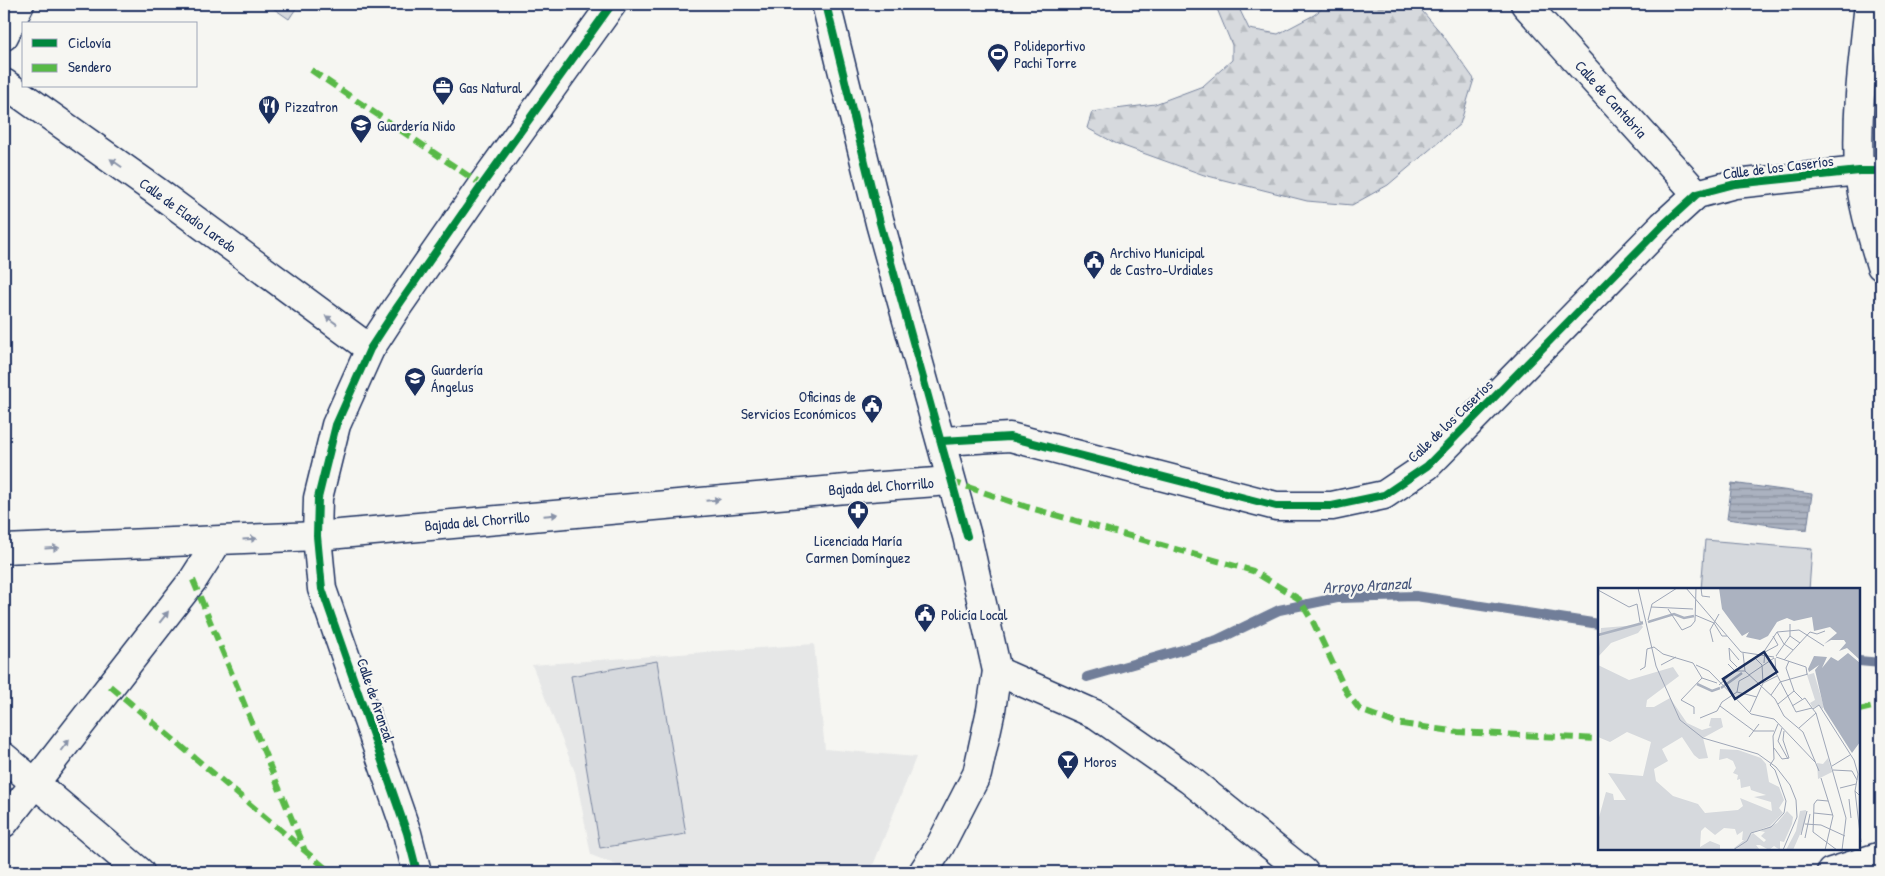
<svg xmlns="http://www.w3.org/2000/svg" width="1885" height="876" font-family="'Patrick Hand',sans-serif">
	<defs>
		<pattern id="forest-firs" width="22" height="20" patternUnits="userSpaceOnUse" patternTransform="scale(1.25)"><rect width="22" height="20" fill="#d6d9dd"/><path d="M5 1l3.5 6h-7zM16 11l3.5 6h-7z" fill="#b7bbc0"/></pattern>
		<pattern id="park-crowns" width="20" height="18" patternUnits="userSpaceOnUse" patternTransform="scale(1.25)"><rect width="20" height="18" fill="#d6d9dd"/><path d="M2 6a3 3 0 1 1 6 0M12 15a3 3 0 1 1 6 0" fill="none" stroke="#b7bbc0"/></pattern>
		<pattern id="water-rules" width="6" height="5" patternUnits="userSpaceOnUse" patternTransform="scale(1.25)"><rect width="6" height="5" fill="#abb2c0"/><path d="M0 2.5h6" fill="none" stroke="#8a919f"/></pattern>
	</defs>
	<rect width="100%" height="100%" fill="#f6f6f2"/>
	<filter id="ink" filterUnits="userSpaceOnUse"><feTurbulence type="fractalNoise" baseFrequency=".02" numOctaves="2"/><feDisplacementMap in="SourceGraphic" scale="10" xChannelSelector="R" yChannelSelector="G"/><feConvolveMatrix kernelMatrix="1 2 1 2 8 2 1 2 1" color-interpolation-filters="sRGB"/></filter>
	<g filter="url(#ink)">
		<path fill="#e6e7e7" d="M814 644 825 749 916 757 874 863 867 872H634L591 855 575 772 532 665Z"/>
		<path fill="url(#forest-firs)" stroke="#78849e" d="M1215 4H1237L1249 29 1278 34 1314 15 1328 4H1416L1442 34 1474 79 1460 124 1388 185 1352 205 1307 201 1204 175 1115 143 1087 128 1092 112 1155 104 1203 86 1232 60V45Z"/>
		<path fill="url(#park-crowns)" stroke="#78849e" d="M267 4H299L289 19Z"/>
		<g fill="#d6d9dd" stroke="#78849e">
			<path d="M1705 540 1812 549 1809 590H1701Z"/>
			<path d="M657 661 686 834 600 848 571 676Z"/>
		</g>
		<path fill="url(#water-rules)" stroke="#717e99" d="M1732 483 1812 494 1807 530 1727 519Z"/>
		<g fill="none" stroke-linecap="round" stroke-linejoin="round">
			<g stroke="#717e99" stroke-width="10">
				<path d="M1859 661 1881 663"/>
				<path d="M1087 677 1217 640 1279 610 1337 598 1416 596 1599 624"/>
			</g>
			<g stroke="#1b2f5e" stroke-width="31">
				<g id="street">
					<path d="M826 4 880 223 933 414 967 536 997 671 991 710 977 774 940 846 923 872"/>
					<path d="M1525 4 1697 194"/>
					<path d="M1869 4C1863 59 1856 113 1859 169 1861 200 1872 236 1881 266"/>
					<path d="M4 83 156 191 370 349"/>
					<path d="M942 441 1010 437 1276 506H1332L1384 495 1427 466 1663 225 1697 194 1735 184 1859 171H1881"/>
					<path d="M4 549 317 536 869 487 950 481"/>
					<path d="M997 671 1097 715 1190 780 1304 872"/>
					<path d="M4 823 193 580 218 541"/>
					<path d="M417 872 407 833 322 589 317 536 318 498 336 425 370 349 398 306 482 185 612 4"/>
					<path d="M1831 872 1881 856"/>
				</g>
			</g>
			<g stroke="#1b2f5e" stroke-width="31">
				<g id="highway">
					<path d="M4 36 20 4"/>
					<path d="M4 757 140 872"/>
				</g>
			</g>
			<use href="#street" stroke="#f6f6f2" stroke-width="28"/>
			<use href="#highway" stroke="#f6f6f2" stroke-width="28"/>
			<g stroke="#58b947" stroke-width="6" stroke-dasharray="12 6" stroke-linecap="butt">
				<path d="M311 70 482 185"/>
				<path d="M950 481 1027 507 1253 571 1299 599 1313 622 1347 693 1360 710 1395 723 1458 732 1599 739"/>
				<path d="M193 580 305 851"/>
				<path d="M110 686 330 872"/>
				<path d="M1859 710 1881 705"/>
			</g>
			<g stroke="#f6f6f2" stroke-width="11">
				<g id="cycleway">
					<path d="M826 4 880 223 933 414 967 536"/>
					<path d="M942 441 1010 437 1276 506H1332L1384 495 1427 466 1663 225 1697 194 1735 184 1859 171H1881"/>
					<path d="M417 872 407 833 322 589 317 536 318 498 336 425 370 349 398 306 482 185 612 4"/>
				</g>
			</g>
			<use href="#cycleway" stroke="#00873e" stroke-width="8"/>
		</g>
		<defs><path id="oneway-solid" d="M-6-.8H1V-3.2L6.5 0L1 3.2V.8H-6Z" transform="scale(1.25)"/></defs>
		<g fill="#8892a8">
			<use href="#oneway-solid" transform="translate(116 163) rotate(-145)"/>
			<use href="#oneway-solid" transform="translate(331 320) rotate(-144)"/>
			<use href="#oneway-solid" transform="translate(713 500) rotate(-5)"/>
			<use href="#oneway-solid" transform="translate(551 515) rotate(-5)"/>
			<use href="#oneway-solid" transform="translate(250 539) rotate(-3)"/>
			<use href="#oneway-solid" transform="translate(52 548) rotate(-3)"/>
			<use href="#oneway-solid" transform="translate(164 617) rotate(-52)"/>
			<use href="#oneway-solid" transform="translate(65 745) rotate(-53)"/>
		</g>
	</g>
	<defs>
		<g id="stadium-pin" transform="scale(1.125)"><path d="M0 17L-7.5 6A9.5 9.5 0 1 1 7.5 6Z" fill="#1b2f5e" stroke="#f6f6f2"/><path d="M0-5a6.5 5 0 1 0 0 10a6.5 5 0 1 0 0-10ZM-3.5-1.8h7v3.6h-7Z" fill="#fff"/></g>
		<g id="office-pin" transform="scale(1.125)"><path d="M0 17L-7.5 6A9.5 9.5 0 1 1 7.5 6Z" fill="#1b2f5e" stroke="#f6f6f2"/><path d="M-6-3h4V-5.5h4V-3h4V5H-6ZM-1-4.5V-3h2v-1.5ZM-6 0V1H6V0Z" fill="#fff"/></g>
		<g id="restaurant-pin" transform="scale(1.125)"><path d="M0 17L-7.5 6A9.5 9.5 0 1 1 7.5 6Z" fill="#1b2f5e" stroke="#f6f6f2"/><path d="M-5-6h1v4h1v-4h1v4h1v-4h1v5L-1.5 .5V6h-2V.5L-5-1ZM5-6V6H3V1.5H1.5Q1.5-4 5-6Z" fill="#fff"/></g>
		<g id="school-pin" transform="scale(1.125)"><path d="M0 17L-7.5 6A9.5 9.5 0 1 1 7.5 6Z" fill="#1b2f5e" stroke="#f6f6f2"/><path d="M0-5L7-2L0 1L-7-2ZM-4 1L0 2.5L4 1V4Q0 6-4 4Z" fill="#fff"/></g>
		<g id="civic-pin" transform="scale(1.125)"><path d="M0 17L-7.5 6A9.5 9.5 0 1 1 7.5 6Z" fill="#1b2f5e" stroke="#f6f6f2"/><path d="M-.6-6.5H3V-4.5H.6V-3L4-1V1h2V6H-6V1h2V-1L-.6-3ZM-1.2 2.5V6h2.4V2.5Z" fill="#fff"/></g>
		<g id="pharmacy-pin" transform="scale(1.125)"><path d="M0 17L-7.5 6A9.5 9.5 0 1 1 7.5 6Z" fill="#1b2f5e" stroke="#f6f6f2"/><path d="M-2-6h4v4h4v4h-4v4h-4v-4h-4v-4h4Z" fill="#fff"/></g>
		<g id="bar-pin" transform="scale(1.125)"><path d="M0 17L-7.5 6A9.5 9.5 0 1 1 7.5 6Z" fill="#1b2f5e" stroke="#f6f6f2"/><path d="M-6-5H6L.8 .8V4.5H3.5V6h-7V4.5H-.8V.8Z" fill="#fff"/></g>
	</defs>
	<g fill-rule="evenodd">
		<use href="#stadium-pin" x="998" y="54"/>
		<use href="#office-pin" x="443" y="87"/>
		<use href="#restaurant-pin" x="269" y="106"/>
		<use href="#school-pin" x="361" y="125"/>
		<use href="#civic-pin" x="1094" y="261"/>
		<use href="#school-pin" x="415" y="378"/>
		<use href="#civic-pin" x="872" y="405"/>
		<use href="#pharmacy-pin" x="858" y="511"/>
		<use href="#civic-pin" x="925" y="614"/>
		<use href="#bar-pin" x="1068" y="761"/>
	</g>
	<g text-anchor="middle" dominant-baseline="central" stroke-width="4.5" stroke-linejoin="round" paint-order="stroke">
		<g font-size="15" fill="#1b2f5e" stroke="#f6f6f2" text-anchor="start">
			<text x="1014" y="45">Polideportivo<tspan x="1014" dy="17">Pachi Torre</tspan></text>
			<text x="459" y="87">Gas Natural</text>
			<text x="285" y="106">Pizzatron</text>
			<text x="377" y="125">Guardería Nido</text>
			<text x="1110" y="252">Archivo Municipal<tspan x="1110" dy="17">de Castro-Urdiales</tspan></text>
			<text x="431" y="369">Guardería<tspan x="431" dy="17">Ángelus</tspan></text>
			<text x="856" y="396" text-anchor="end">Oficinas de<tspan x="856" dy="17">Servicios Económicos</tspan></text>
			<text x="858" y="540" text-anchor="middle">Licenciada María<tspan x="858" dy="17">Carmen Domínguez</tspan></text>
			<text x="941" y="614">Policía Local</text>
			<text x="1084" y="761">Moros</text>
		</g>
		<g font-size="15" fill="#1b2f5e" stroke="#f6f6f2">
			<text transform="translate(1611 99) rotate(48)">Calle de Cantabria</text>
			<text transform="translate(1778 167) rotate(-7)">Calle de los Caseríos</text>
			<text transform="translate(188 215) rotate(36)">Calle de Eladio Laredo</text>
			<text transform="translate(1450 421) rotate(-44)">Calle de los Caseríos</text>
			<text transform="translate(881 486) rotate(-4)">Bajada del Chorrillo</text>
			<text transform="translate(477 521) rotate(-5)">Bajada del Chorrillo</text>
			<text transform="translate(376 700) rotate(71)">Calle de Aranzal</text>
		</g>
		<g font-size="16" font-style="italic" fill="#46567b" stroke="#f6f6f2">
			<text transform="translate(1367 585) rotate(-3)">Arroyo Aranzal</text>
		</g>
	</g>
	<g transform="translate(1598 588)">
		<rect width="262" height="262" fill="#f6f6f2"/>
		<path d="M230 170 234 184 220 191 219 175 225 176Z" fill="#d6d9dd"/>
		<path d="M41 34 45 39 40 45 13 55 0 69 3 40 39 37ZM0 77 31 92 75 79 81 88 49 112 48 119H56L72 110 89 135 104 142 114 139 111 138 113 130H123L125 139 105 150 110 170 101 171 96 167 84 149 64 161 70 173 56 181 58 193 75 208 100 216 107 225 140 222 145 218 142 210 174 223 173 214 156 209 168 207 153 202 152 198 143 200 142 191 139 192 140 187 135 185 138 180 135 173 129 170 121 172 122 161 140 162 163 170 168 176 171 194 181 199 186 212 181 220 185 225 172 238 153 245 149 252H144L145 243 139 247 137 241 126 240 117 247 107 239 103 243 102 259 112 253 122 257V262H0V233L8 204 15 206 16 212H28L10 185 45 188 53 154 29 144 12 154 0 149ZM208 222 207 235 195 262H188L198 243 202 223ZM189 223 195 229 194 236 186 254 182 253V262L176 258 171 262 162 257H158L162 262 136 260 155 245 166 254 168 252 163 248 167 244 162 243 179 235Z" fill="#d6d9dd"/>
		<path d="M216 85 226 119 224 121 221 117 215 120 212 115 217 112 209 87Z" fill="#d6d9dd"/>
		<path d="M121 0H262V72L249 60 241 63 248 55 246 52H233L226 56 239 45 232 39 216 43 214 29 196 33 189 30 179 34 170 48 162 52 148 49 151 44 144 48 124 21ZM250 65 262 75V154L254 165 226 121 217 82 221 77 211 84 210 81 216 68 229 69 224 80 233 69 240 73Z" fill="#abb2c0"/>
		<path fill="none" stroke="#abb2c0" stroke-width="2.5" d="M50 34 76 26 86 30 96 28M0 47 45 35M99 96 114 103 122 100M123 100 144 85"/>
		<path fill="none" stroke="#9ea6b7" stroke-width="1" d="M40 0 58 78 82 132 105 150 160 166 178 179 192 197 198 212 199 229 185 262M88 0 143 64 176 69M103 0 104 8 112 9M0 2 31 19 39 16 42 34H45M53 19 95 21M70 21 84 42 93 38 97 33 98 0M97 27 116 35 124 48H129M50 32 54 16 79 0M192 36V48L202 55M179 44 186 56 195 62M115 54 112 42 121 26M167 64 180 57 175 48M145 65 147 83M178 68 192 48M178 69 208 79 209 86M177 70 178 85 198 124 214 120 218 125 248 230 244 262M186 72 212 44 219 46 227 43M191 73 188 80 196 103M166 75 167 62 179 44 201 42 226 58M130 76 137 83H147M63 77 78 69M98 77 111 83 153 126 176 131 217 174M139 79 132 72 131 60 141 72M42 82 47 79 49 61 56 59 65 66 95 75 104 90M147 83 177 111 186 128 205 144 221 183M151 87 176 70M104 90 119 95M165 95 179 88M121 97 137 83M139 104 159 109M173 107 182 94 210 86M180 116 196 103 204 111M122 118 156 143H176M194 118 207 110 214 120M215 121 221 117 256 172 260 186 257 203 263 209M152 124 165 95 164 77 156 69M96 126V119L83 112 104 90M102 130 119 123 124 114 139 104 141 93 152 87M184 140 180 153 190 171M201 140 218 125M151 149 161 136M176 160 184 171 191 170 185 152 186 143M234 178 252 167M235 182 254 183 259 192M223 190 235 228 227 262M242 200 258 196M257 203 263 254M251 211 253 230M230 213 219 212 216 216 215 244 239 262M216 225 235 227M207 236 223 237 247 248M203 247 209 223M207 250 212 226M135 262 149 253 153 245 173 239 186 225 188 213 177 182 172 177 176 171 175 148 180 136"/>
		<path fill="#1b2f5e" fill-opacity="0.15" stroke="#1b2f5e" stroke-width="2.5" d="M166 64 179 84 137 111 125 91Z"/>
		<rect width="262" height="262" fill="none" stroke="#1b2f5e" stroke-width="2.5"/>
	</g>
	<rect width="1885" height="876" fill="none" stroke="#f6f6f2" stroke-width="20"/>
	<rect x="10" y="10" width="1865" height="856" fill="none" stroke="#1b2f5e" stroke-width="2" filter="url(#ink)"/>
	<rect x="22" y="22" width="175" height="65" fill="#f6f6f2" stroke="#9ea6b7"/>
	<rect x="32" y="39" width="25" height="8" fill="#00873e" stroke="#9ea6b7"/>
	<text x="68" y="48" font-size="15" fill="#1b2f5e">Ciclovía</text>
	<rect x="32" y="64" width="25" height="8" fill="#58b947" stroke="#9ea6b7"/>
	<text x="68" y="72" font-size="15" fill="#1b2f5e">Sendero</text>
</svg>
